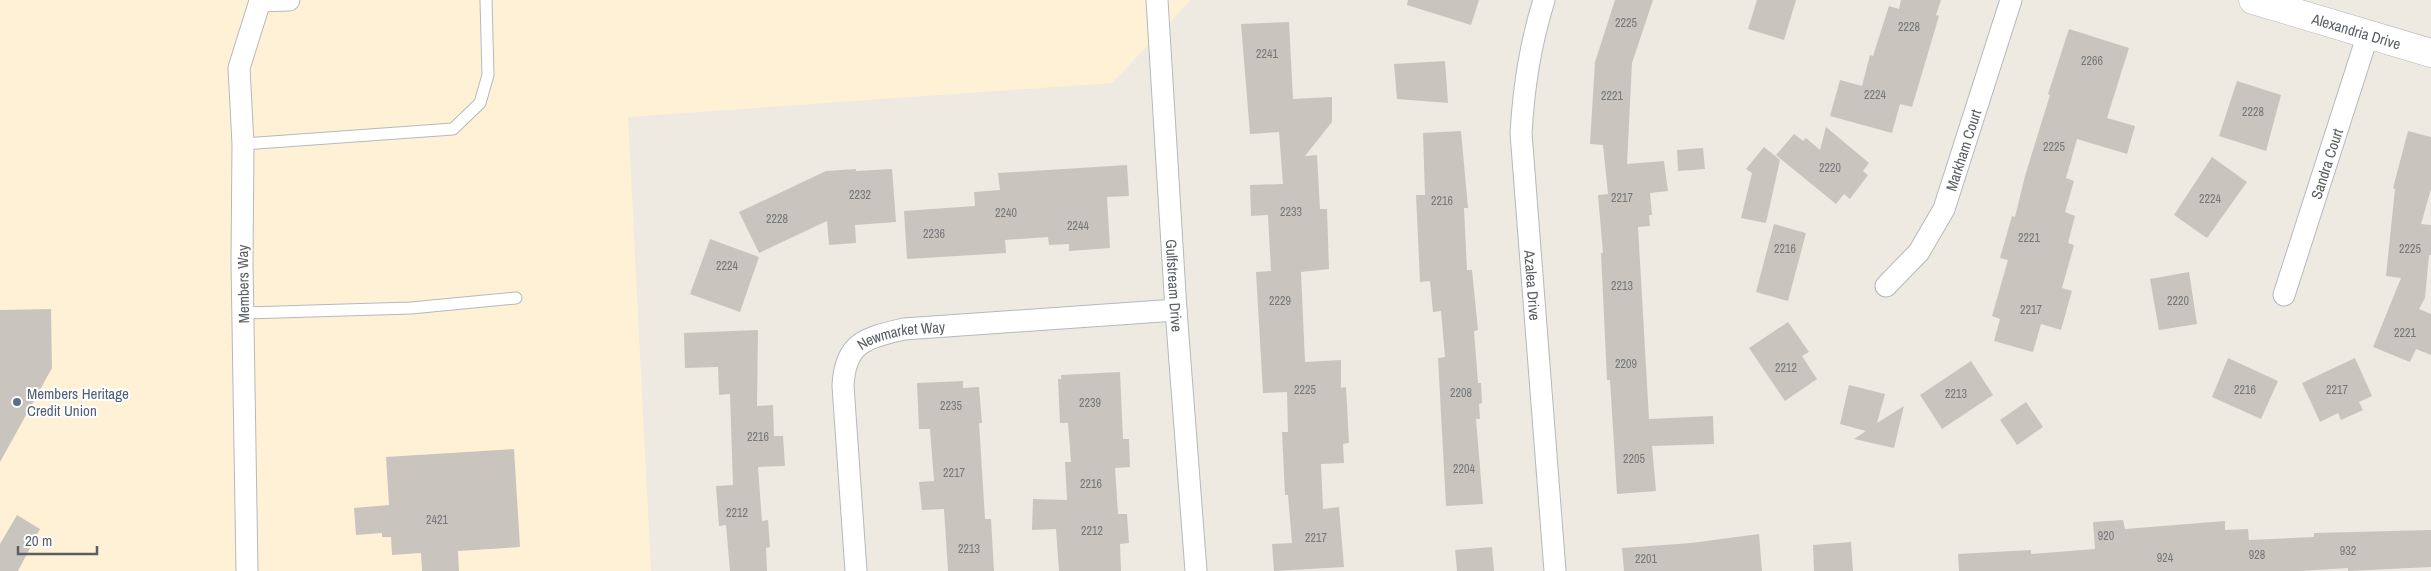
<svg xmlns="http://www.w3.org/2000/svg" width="2431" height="571" font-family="'Archivo Narrow',sans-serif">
	<rect width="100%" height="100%" fill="#eeeae1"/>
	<path fill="#fff1d5" d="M0 0H1191L1112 83 628 117 651 571H0Z"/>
	<g fill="#c9c5be">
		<path d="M1408 0H1479L1471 25 1407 5Z"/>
		<path d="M1615 0H1653L1632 63 1627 164 1664 161 1668 191 1650 193 1652 215H1649L1650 226 1638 227 1649 419 1713 416 1714 444 1652 446 1656 491 1617 494 1610 380H1607L1601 253H1603L1598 195 1608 194 1603 145 1590 144 1595 62Z"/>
		<path d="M1757 0H1796L1784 40 1748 29Z"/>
		<path d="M1901 0H1941L1936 15 1939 16 1912 107 1900 104 1892 133 1830 116 1840 80 1862 86 1870 55 1873 56 1889 6 1899 9Z"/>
		<path d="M1289 22 1293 99 1332 97V122L1305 156 1317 155 1320 209H1327L1329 269 1301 272 1305 362 1341 360V388L1346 387 1349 443 1343 444 1344 463 1321 464 1323 509 1339 507 1344 567 1274 571 1272 544 1292 543 1288 495H1285L1282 432H1288L1287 392 1263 393 1256 272 1271 271 1268 215 1251 216 1250 185 1283 184 1279 132 1250 134 1241 24Z"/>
		<path d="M2069 29 2129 48 2107 118 2135 126 2127 154 2077 139 2066 178 2074 181 2065 212 2075 216 2068 243 2074 245 2062 288 2072 291 2071 294 2061 330 2041 324 2033 352 1994 341 2000 319 1992 316 2008 260 2000 258 2012 216 2015 217 2025 176 2050 95 2048 94Z"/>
		<path d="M1445 61 1448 103 1397 99 1394 64Z"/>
		<path d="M2237 81 2281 95 2266 151 2219 136Z"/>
		<path d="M1826 127 1869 163 1863 171 1868 175 1850 199 1844 194 1836 204 1776 155 1794 134 1803 141 1806 138 1820 150Z"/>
		<path d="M1461 131 1468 208H1464L1467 270H1472L1478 330 1474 331 1478 383H1481L1482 403 1479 404 1480 419H1476L1483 504 1446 506 1438 358 1445 357 1441 311 1433 312 1430 281 1420 282 1416 195H1425L1423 133Z"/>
		<path d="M2408 131 2431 137V189L2421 224 2431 225V255H2429L2425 298 2419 309 2431 314V355L2416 349 2410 362 2373 347 2401 278 2386 276 2395 189 2393 188Z"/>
		<path d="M1764 147 1780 160 1766 223 1741 218 1752 173 1746 169Z"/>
		<path d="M1703 148 1705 169 1678 171 1677 150Z"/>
		<path d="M2212 157 2247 182 2207 238 2174 215Z"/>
		<path d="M1127 165 1129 196 1107 197 1110 248 1069 251V244L1049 245 1048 237 1005 240 1006 253 907 259 904 211 975 206 974 192 1000 190 998 173Z"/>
		<path d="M856 169V171L892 169 896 222 855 225 856 243 829 245 827 221 759 253 739 212 826 171Z"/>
		<path d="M1774 224 1806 233 1788 301 1756 292Z"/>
		<path d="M710 239 759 257 740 312 690 294Z"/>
		<path d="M2189 272 2197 324 2159 330 2150 279Z"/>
		<path d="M51 309 52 368 0 462V310Z"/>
		<path d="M1788 322 1809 352 1802 356 1817 379 1785 401 1749 348Z"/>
		<path d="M758 330 757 406 773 405 774 436H783L785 466 758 467 762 521 768 520 770 547 766 548 767 571H730L726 525 719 526 716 486 733 485 730 394 719 395 718 367 685 368 684 333Z"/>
		<path d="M2228 358 2278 381 2261 419 2212 397Z"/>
		<path d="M2355 358 2372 396 2359 402 2363 410 2341 420 2338 413 2320 422 2302 383Z"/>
		<path d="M1971 361 1993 395 1942 429 1920 395Z"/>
		<path d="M1120 372 1123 439H1129L1130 467 1115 468 1118 514H1127L1129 543 1120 544 1121 571H1059L1056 529 1032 530 1033 499 1067 500 1065 462H1071L1068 423H1060L1058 379H1061V375Z"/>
		<path d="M963 381V388L979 387 982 423H979L985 519H991L994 571H948L944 509 922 510 919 482 934 481 930 429H919L917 383Z"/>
		<path d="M1849 385 1885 394 1877 423 1904 406 1894 448 1854 439 1866 431 1840 424Z"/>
		<path d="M2026 402 2043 427 2017 445 2000 420Z"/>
		<path d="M514 449 520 547 458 551 459 571H422L421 553 392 555 391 537H382V533L356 535 354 508 389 505 386 457Z"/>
		<path d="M17 515 40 529 18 571H0V544Z"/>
		<path d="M2123 520 2125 529 2225 521V530L2248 529 2249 540 2314 537V533L2431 530V567L2348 571V568L2300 571H1959L1958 554 2031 550V554L2095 549 2093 522Z"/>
		<path d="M1759 534 1762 571H1624L1622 548 1691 543Z"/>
		<path d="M1851 542 1853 571H1814L1813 545Z"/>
		<path d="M1492 547 1494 571H1457L1455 550Z"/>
	</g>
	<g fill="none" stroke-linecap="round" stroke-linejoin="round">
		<g stroke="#b4b9bd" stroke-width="13">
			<g id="service">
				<path d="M243 144 453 129 480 103 488 75 486 0"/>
				<path d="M243 313 411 308 516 298"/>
			</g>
		</g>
		<g stroke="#b4b9bd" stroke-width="23">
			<g id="minor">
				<path id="s1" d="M1157 0 1176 310 1196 571"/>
				<path id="s2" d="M1544 0C1530 46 1524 85 1521 133L1555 571"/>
				<path id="s3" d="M1886 286 1919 252 1944 209 2011 0"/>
				<path id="s4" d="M2284 295 2368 34"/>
				<path d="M247 571 242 262 243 144 239 68 260 1 289 0"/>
				<path id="s5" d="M856 571 843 386C845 342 866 338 904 329L1176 310"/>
			</g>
		</g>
		<g stroke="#b4b9bd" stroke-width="29">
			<g id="tertiary">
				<path id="s6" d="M2253 0 2431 53"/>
			</g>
		</g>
		<use href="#service" stroke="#fff" stroke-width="11"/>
		<use href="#minor" stroke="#fff" stroke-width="21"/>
		<use href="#tertiary" stroke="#fff" stroke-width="28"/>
	</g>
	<circle fill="#5c6f8a" stroke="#fff" stroke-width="2" cx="17" cy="402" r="5"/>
	<g text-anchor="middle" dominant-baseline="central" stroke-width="4" stroke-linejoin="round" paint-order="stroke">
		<g font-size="12" fill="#76787a">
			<text x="1626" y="23">2225</text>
			<text x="1909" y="27">2228</text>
			<text x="1267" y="54">2241</text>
			<text x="2092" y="61">2266</text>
			<text x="1875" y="95">2224</text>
			<text x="1612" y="96">2221</text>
			<text x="2253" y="112">2228</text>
			<text x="2054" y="147">2225</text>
			<text x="1830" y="168">2220</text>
			<text x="860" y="195">2232</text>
			<text x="1622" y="198">2217</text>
			<text x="2210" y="199">2224</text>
			<text x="1442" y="201">2216</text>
			<text x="1291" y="212">2233</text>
			<text x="1006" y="213">2240</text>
			<text x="777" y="219">2228</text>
			<text x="1078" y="226">2244</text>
			<text x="934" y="234">2236</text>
			<text x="2029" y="238">2221</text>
			<text x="1785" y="249">2216</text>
			<text x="2410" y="249">2225</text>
			<text x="727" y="266">2224</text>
			<text x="1622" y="286">2213</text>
			<text x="1280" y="301">2229</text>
			<text x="2178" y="301">2220</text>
			<text x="2031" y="310">2217</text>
			<text x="2405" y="333">2221</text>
			<text x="1626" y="364">2209</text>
			<text x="1786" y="368">2212</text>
			<text x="1305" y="390">2225</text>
			<text x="2245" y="390">2216</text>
			<text x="2337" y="390">2217</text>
			<text x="1461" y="393">2208</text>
			<text x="1956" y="394">2213</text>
			<text x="1090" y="403">2239</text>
			<text x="951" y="406">2235</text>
			<text x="758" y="437">2216</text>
			<text x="1634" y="459">2205</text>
			<text x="1464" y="469">2204</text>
			<text x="954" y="473">2217</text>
			<text x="1091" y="484">2216</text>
			<text x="737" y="513">2212</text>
			<text x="437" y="520">2421</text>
			<text x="1092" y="531">2212</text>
			<text x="2106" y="536">920</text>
			<text x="1316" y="538">2217</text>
			<text x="969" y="549">2213</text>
			<text x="2348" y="551">932</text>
			<text x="2257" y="555">928</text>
			<text x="2165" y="558">924</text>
			<text x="1646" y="559">2201</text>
		</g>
		<g font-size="15" fill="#5a5f64" stroke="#fff">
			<text stroke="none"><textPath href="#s6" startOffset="108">Alexandria Drive</textPath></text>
			<text stroke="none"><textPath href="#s3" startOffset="159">Markham Court</textPath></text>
			<text stroke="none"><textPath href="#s4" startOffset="138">Sandra Court</textPath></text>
			<text transform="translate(243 284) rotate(-91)">Members Way</text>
			<text stroke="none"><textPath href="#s2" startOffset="288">Azalea Drive</textPath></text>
			<text stroke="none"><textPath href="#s1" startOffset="286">Gulfstream Drive</textPath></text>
			<text stroke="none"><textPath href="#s5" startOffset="275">Newmarket Way</textPath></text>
		</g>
		<g font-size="15" fill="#4e5e75" stroke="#fff" text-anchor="start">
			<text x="27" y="393">Members Heritage<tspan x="27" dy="17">Credit Union</tspan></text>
		</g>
	</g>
	<path d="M18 546v8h79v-8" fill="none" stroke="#5a5f64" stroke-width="2.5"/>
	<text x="25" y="546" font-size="15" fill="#5a5f64" stroke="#ffffff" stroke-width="4" paint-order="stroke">20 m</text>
</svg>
